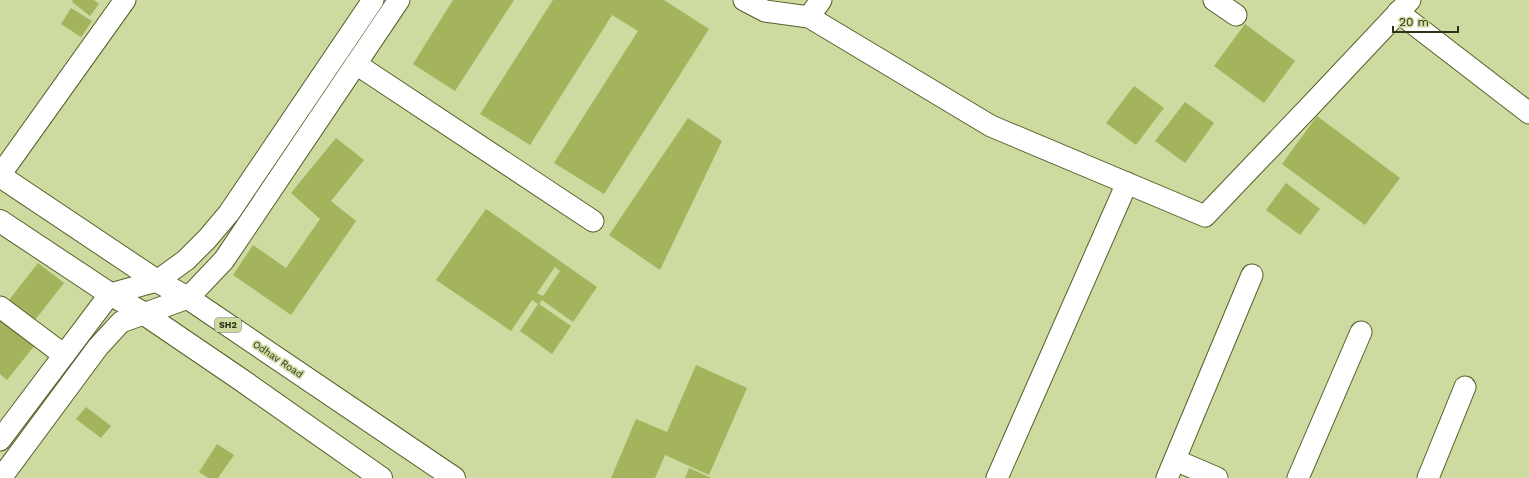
<svg xmlns="http://www.w3.org/2000/svg" width="1529" height="478" font-family="'Work Sans',sans-serif">
	<rect width="100%" height="100%" fill="#cddaa0"/>
	<g fill="#a3b45c" fill-rule="evenodd">
		<path d="M73 0H94L99 4 90 16 72 2Z"/>
		<path d="M453 0H514L455 91 413 64Z"/>
		<path d="M553 0H664L709 29 604 194 554 163 638 31 612 15 530 145 480 114Z"/>
		<path d="M71 8 92 21 81 37 61 24Z"/>
		<path d="M1245 24 1295 61 1264 103 1214 66Z"/>
		<path d="M1134 86 1164 108 1136 145 1106 123Z"/>
		<path d="M1185 102 1214 123 1185 163 1155 141Z"/>
		<path d="M1317 116 1400 178 1365 225 1282 164Z"/>
		<path d="M688 118 722 141 660 270 609 235Z"/>
		<path d="M336 138 364 160 331 201 356 221 291 315 233 275 253 245 286 268 320 219 291 193Z"/>
		<path d="M1286 183 1320 209 1300 235 1266 210Z"/>
		<path d="M486 209 597 287 573 322 542 300 539 304 571 326 552 354 520 331 538 304 532 300 511 331 436 280ZM555 267 560 271 543 296 537 293Z"/>
		<path d="M38 263 64 283 35 320 9 300Z"/>
		<path d="M0 317 35 345 7 380 0 374Z"/>
		<path d="M696 365 747 388 709 475 665 455 655 478H611L636 419 667 432Z"/>
		<path d="M86 407 111 426 101 438 76 419Z"/>
		<path d="M217 444 234 455 218 478H208L199 472Z"/>
		<path d="M689 468 711 478H685Z"/>
	</g>
	<g fill="none" stroke-linecap="round" stroke-linejoin="round">
		<g stroke="#56602a" stroke-width="23">
			<g id="minor">
				<path d="M744 0 765 11 809 17 991 126 1205 216 1314 102 1410 0"/>
				<path d="M1214 0 1236 15"/>
				<path d="M1398 12 1529 113"/>
				<path d="M809 17 821 0"/>
				<path d="M356 64 593 221"/>
				<path d="M0 175 125 0"/>
				<path d="M0 307 64 355"/>
				<path d="M0 440 110 294 157 281 186 260 207 239 229 213 373 0"/>
				<path d="M1175 460 1217 478"/>
				<path d="M1 478 98 347 121 322 188 298 224 260 399 0"/>
				<path d="M997 478 1127 183"/>
				<path d="M1167 478 1252 275"/>
				<path d="M1298 478 1361 332"/>
				<path d="M1428 478 1465 387"/>
			</g>
		</g>
		<g stroke="#56602a" stroke-width="24">
			<g id="major">
				<path d="M0 176 157 281 188 298 454 478"/>
				<path d="M0 221 110 294 143 313 240 379 381 478"/>
			</g>
		</g>
		<use href="#minor" stroke="#fff" stroke-width="21"/>
		<use href="#major" stroke="#fff" stroke-width="22"/>
	</g>
	<g text-anchor="middle" dominant-baseline="central" stroke-width="3.5" stroke-linejoin="round" paint-order="stroke">
		<rect fill="#cddaa0" stroke="#5d6443" stroke-width="1" x="215" y="318" width="26" height="14" rx="3"/>
		<g font-size="9" font-weight="bold" fill="#2d321b">
			<text x="228" y="325">SH2</text>
		</g>
		<g font-size="10" fill="#2d321b" stroke="#cddaa0">
			<text transform="translate(278 359) rotate(34)">Odhav Road</text>
		</g>
	</g>
	<path d="M1393 26v6h65v-6" fill="none" stroke="#2d321b" stroke-width="2"/>
	<text x="1399" y="26" font-size="12" fill="#2d321b" stroke="#cddaa0" stroke-width="3" paint-order="stroke">20 m</text>
</svg>
